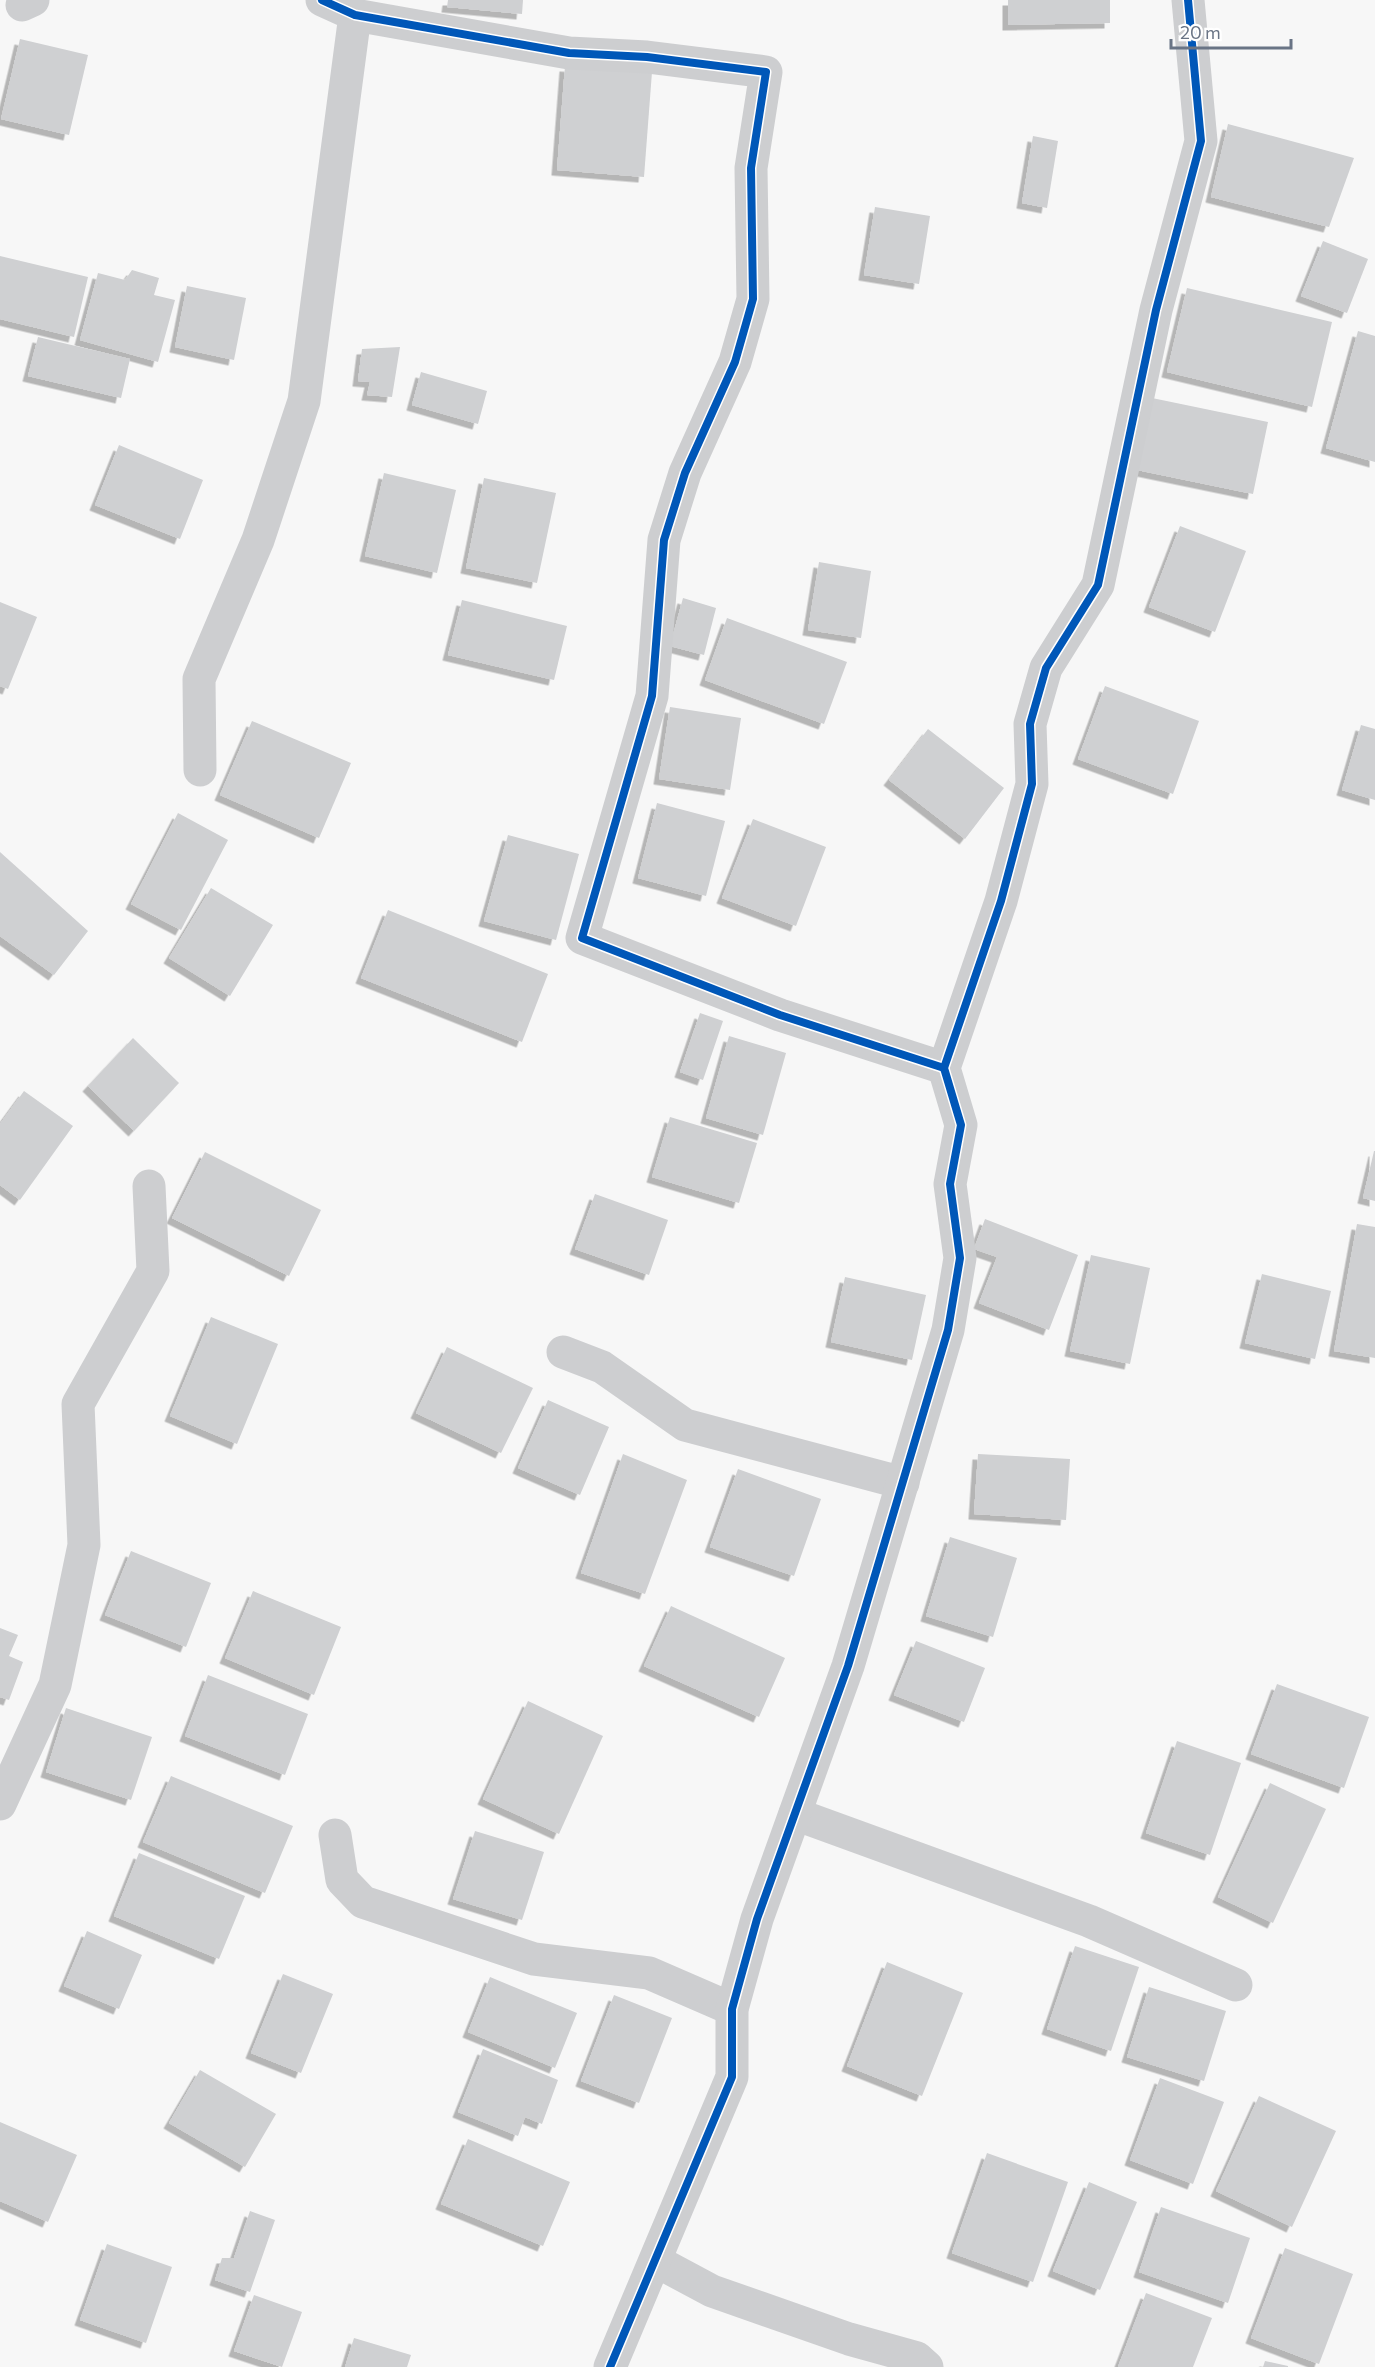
<svg xmlns="http://www.w3.org/2000/svg" width="1375" height="2367" font-family="Commissioner,sans-serif">
	<defs>
		<filter id="shadow"><feDropShadow dx="-5.5" dy="5.5" stdDeviation="0" flood-color="#0004"/></filter>
	</defs>
	<rect width="100%" height="100%" fill="#f7f7f7"/>
	<g fill="#cfd0d2" filter="url(#shadow)">
		<path d="M448 0H523L522 14 447 7Z"/>
		<path d="M1008 0H1110V23L1008 25Z"/>
		<path d="M20 39 88 55 69 135 1 119Z"/>
		<path d="M565 66 652 72 644 177 557 170Z"/>
		<path d="M1228 124 1354 158 1329 227 1211 197Z"/>
		<path d="M1033 136 1058 141 1047 208 1022 203Z"/>
		<path d="M875 207 930 216 919 284 864 275Z"/>
		<path d="M1323 241 1368 259 1347 313 1301 296Z"/>
		<path d="M0 256 88 277 74 337 0 319Z"/>
		<path d="M132 270 159 278 154 295 175 300 158 362 80 340 98 273 125 280Z"/>
		<path d="M187 286 246 298 234 360 175 347Z"/>
		<path d="M1187 288 1332 322 1312 407 1167 372Z"/>
		<path d="M1358 331 1375 336V462L1326 448Z"/>
		<path d="M38 337 130 359 121 398 28 376Z"/>
		<path d="M400 347 392 397 367 395 370 382 358 381 362 349Z"/>
		<path d="M421 372 487 391 478 424 412 405Z"/>
		<path d="M1152 398 1268 422 1253 494 1137 470Z"/>
		<path d="M119 445 203 480 180 539 95 505Z"/>
		<path d="M384 473 456 490 437 573 365 556Z"/>
		<path d="M484 478 556 493 537 583 466 568Z"/>
		<path d="M1180 526 1246 551 1215 632 1149 607Z"/>
		<path d="M819 562 871 571 861 638 808 630Z"/>
		<path d="M683 598 716 608 704 655 670 646Z"/>
		<path d="M462 600 567 626 554 680 448 655Z"/>
		<path d="M0 602 37 617 8 689 0 686Z"/>
		<path d="M727 618 847 662 824 724 705 680Z"/>
		<path d="M1105 686 1199 721 1173 794 1078 759Z"/>
		<path d="M670 707 741 718 730 790 659 779Z"/>
		<path d="M252 721 351 763 319 838 220 795Z"/>
		<path d="M1361 725 1375 729V800L1342 790Z"/>
		<path d="M928 729 1004 788 965 839 889 780Z"/>
		<path d="M657 803 725 821 706 896 638 878Z"/>
		<path d="M178 813 228 840 181 930 131 904Z"/>
		<path d="M753 819 826 847 796 926 722 898Z"/>
		<path d="M508 835 579 854 556 940 484 921Z"/>
		<path d="M0 852 88 931 54 975 0 936Z"/>
		<path d="M211 888 273 925 230 996 169 958Z"/>
		<path d="M388 910 548 974 522 1042 361 978Z"/>
		<path d="M700 1013 723 1021 703 1080 680 1072Z"/>
		<path d="M729 1036 786 1053 763 1135 706 1118Z"/>
		<path d="M133 1038 179 1083 134 1131 88 1086Z"/>
		<path d="M24 1091 73 1126 20 1200 0 1185V1124Z"/>
		<path d="M670 1117 757 1143 739 1203 652 1177Z"/>
		<path d="M1374 1151H1375V1201L1363 1198Z"/>
		<path d="M205 1152 321 1210 289 1276 172 1218Z"/>
		<path d="M595 1194 668 1220 649 1275 575 1249Z"/>
		<path d="M985 1219 1078 1255 1049 1330 979 1303 997 1257 974 1249Z"/>
		<path d="M1357 1224 1375 1227V1358L1334 1351Z"/>
		<path d="M1091 1255 1150 1268 1130 1364 1070 1351Z"/>
		<path d="M1262 1274 1331 1291 1315 1359 1245 1343Z"/>
		<path d="M845 1277 926 1295 912 1360 831 1342Z"/>
		<path d="M211 1317 278 1344 237 1444 170 1416Z"/>
		<path d="M447 1347 533 1388 501 1453 416 1413Z"/>
		<path d="M548 1400 609 1427 580 1495 518 1468Z"/>
		<path d="M623 1454 687 1480 645 1594 581 1573Z"/>
		<path d="M978 1454 1070 1459 1066 1520 974 1514Z"/>
		<path d="M738 1469 821 1499 794 1576 710 1547Z"/>
		<path d="M950 1537 1017 1558 993 1637 926 1616Z"/>
		<path d="M131 1551 211 1583 186 1647 105 1615Z"/>
		<path d="M253 1591 341 1627 314 1695 225 1658Z"/>
		<path d="M671 1606 785 1658 759 1717 644 1666Z"/>
		<path d="M0 1628 18 1635 9 1656 23 1662 9 1700 0 1697Z"/>
		<path d="M916 1641 985 1668 964 1722 894 1695Z"/>
		<path d="M208 1675 308 1714 285 1775 185 1736Z"/>
		<path d="M1277 1684 1369 1717 1344 1788 1251 1754Z"/>
		<path d="M528 1701 603 1736 559 1834 483 1799Z"/>
		<path d="M66 1708 152 1737 131 1800 46 1772Z"/>
		<path d="M1177 1741 1241 1763 1210 1855 1146 1833Z"/>
		<path d="M171 1776 293 1826 265 1893 143 1842Z"/>
		<path d="M1270 1783 1326 1809 1273 1923 1218 1897Z"/>
		<path d="M475 1831 544 1852 522 1920 453 1899Z"/>
		<path d="M139 1853 245 1896 219 1959 114 1916Z"/>
		<path d="M87 1931 142 1955 119 2009 64 1986Z"/>
		<path d="M1075 1946 1139 1967 1111 2051 1047 2029Z"/>
		<path d="M887 1962 963 1993 922 2096 847 2066Z"/>
		<path d="M283 1974 333 1994 301 2073 251 2053Z"/>
		<path d="M490 1977 577 2013 555 2068 468 2032Z"/>
		<path d="M1149 1987 1226 2011 1204 2081 1127 2057Z"/>
		<path d="M614 1995 672 2018 639 2103 581 2081Z"/>
		<path d="M483 2049 558 2080 542 2124 525 2117 518 2136 458 2112Z"/>
		<path d="M200 2070 276 2114 245 2167 169 2123Z"/>
		<path d="M1160 2078 1224 2102 1193 2184 1130 2160Z"/>
		<path d="M1259 2096 1336 2131 1292 2227 1216 2191Z"/>
		<path d="M0 2122 77 2155 48 2222 0 2201Z"/>
		<path d="M468 2139 570 2182 543 2246 441 2204Z"/>
		<path d="M987 2153 1068 2182 1033 2282 952 2253Z"/>
		<path d="M1089 2182 1137 2202 1100 2290 1053 2271Z"/>
		<path d="M1161 2207 1250 2238 1228 2303 1139 2272Z"/>
		<path d="M250 2211 275 2220 250 2292 215 2280 222 2258H234Z"/>
		<path d="M107 2244 172 2267 146 2343 80 2320Z"/>
		<path d="M1285 2248 1353 2274 1319 2364 1251 2338Z"/>
		<path d="M1146 2293 1212 2318 1193 2367H1118Z"/>
		<path d="M254 2295 302 2312 282 2367 234 2351Z"/>
		<path d="M354 2338 411 2355 407 2367H345Z"/>
		<path d="M1265 2361 1288 2366V2367H1263Z"/>
	</g>
	<g fill="none" stroke-linecap="round" stroke-linejoin="round">
		<g stroke="#cdced0" stroke-width="33">
			<path d="M322 0 355 15 569 53 647 57 766 72 751 168 753 299 735 362 685 473 664 540 652 696 582 938 780 1015 944 1068"/>
			<path d="M22 5 33 0"/>
			<path d="M200 770 199 679 258 540 304 401 355 15"/>
			<path d="M563 1352 602 1367 685 1425 903 1483"/>
			<path d="M0 1804 55 1685 84 1545 78 1404 153 1271 149 1186"/>
			<path d="M795 1814 1089 1921 1236 1985"/>
			<path d="M335 1835 342 1880 363 1902 534 1959 649 1973 732 2009"/>
			<path d="M656 2261 712 2291 849 2339 917 2358 927 2367"/>
			<path d="M610 2367 732 2077V2009L757 1919 848 1666 948 1330 960 1258 950 1184 961 1125 944 1068 1001 901 1032 784 1030 724 1046 668 1098 585 1156 310 1201 141 1188 0"/>
		</g>
		<g stroke="#fff" stroke-width="11">
			<g id="cycleway">
				<path d="M322 0 355 15 569 53 647 57 766 72 751 168 753 299 735 362 685 473 664 540 652 696 582 938 780 1015 944 1068"/>
				<path d="M610 2367 732 2077V2009L757 1919 848 1666 948 1330 960 1258 950 1184 961 1125 944 1068 1001 901 1032 784 1030 724 1046 668 1098 585 1156 310 1201 141 1188 0"/>
			</g>
		</g>
		<use href="#cycleway" stroke="#0057b8" stroke-width="8"/>
	</g>
	<path d="M1171 39v9h120v-9" fill="none" stroke="#697485" stroke-width="3"/>
	<text x="1180" y="39" font-size="18" fill="#697485" stroke="#ffffff" stroke-width="4.5" paint-order="stroke">20 m</text>
</svg>
